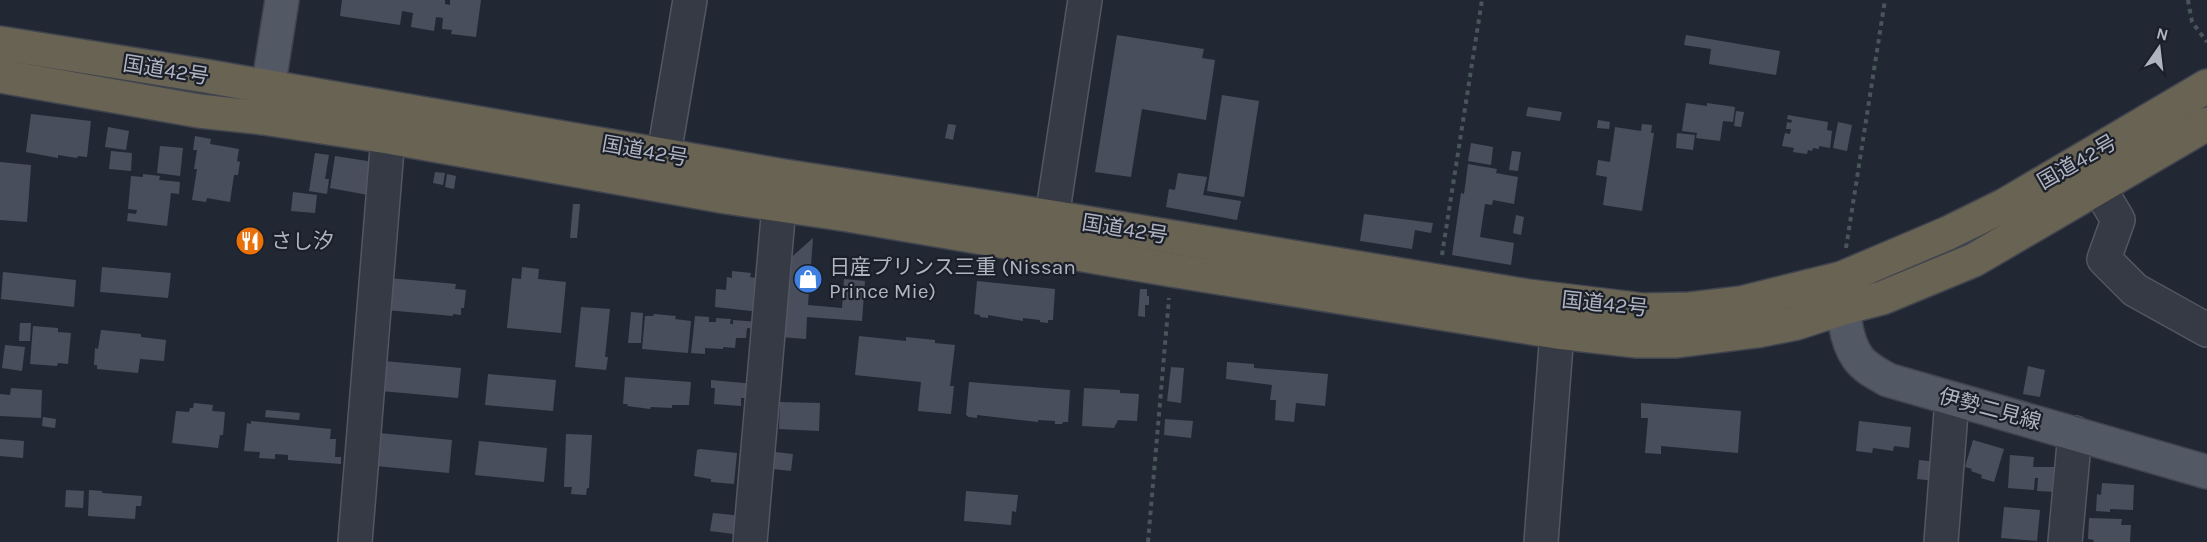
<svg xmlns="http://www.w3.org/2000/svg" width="2207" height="542" font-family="Karla,'Noto Sans JP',sans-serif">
	<rect width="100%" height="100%" fill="#222833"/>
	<g fill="#494e5d">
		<path d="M342 0H445V4L450 5V0H481L476 37 451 34 452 30 442 29 443 18 436 17 434 31 411 27 413 13 402 11 400 25 340 16Z"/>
		<path d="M1117 35 1204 49 1202 58 1215 60 1206 120 1142 109 1131 177 1095 172Z"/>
		<path d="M1686 35 1780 51 1776 75 1709 64 1711 49 1684 45Z"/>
		<path d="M1222 95 1259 101 1244 197 1207 191Z"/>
		<path d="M1686 103 1707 106V103L1735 107 1733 122 1723 121 1720 141 1696 138 1697 133 1682 131Z"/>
		<path d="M1528 107 1562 112 1560 121 1526 116Z"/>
		<path d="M1736 111 1744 112 1741 127 1734 126Z"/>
		<path d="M31 114 91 121 87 157 78 156 77 158 58 155V158L26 152Z"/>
		<path d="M1788 115 1828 122 1827 130 1832 131 1830 148 1819 146V149L1813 148 1812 151 1808 150 1807 154 1793 152 1794 148 1782 146 1785 133 1790 134 1791 129H1786L1787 122 1791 123 1792 120 1787 119Z"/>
		<path d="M1598 120 1610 122 1609 129 1597 128Z"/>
		<path d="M1838 122 1852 125 1847 151 1833 148Z"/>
		<path d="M948 124 956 125 953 140 945 138Z"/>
		<path d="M1642 124 1652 125 1651 133H1654L1642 211 1603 205 1607 177 1596 175 1598 160 1610 162 1615 127 1641 131Z"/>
		<path d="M108 127 129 131 126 150 105 147Z"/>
		<path d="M1677 133 1695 135 1693 150 1676 148Z"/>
		<path d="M195 136 211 139 210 144 239 149 237 161 240 162 238 175H234L230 202 207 198 206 202 192 200 197 169H194L197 150H193Z"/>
		<path d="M1471 143 1493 147 1491 165 1468 161Z"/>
		<path d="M160 146 183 148 180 176 157 173Z"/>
		<path d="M111 151 132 153 131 171 109 169Z"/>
		<path d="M1512 151 1521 152 1518 171 1509 170Z"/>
		<path d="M315 153 329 155 325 179H329L327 194 309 191Z"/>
		<path d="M335 156 374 162 368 195 330 188Z"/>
		<path d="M0 162 31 165 27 222 0 220Z"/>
		<path d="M1468 164 1497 169 1496 173 1518 177 1514 204 1493 200 1492 205 1485 204 1480 237 1514 243 1511 265 1452 255 1461 193 1464 194Z"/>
		<path d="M435 172 445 173 443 185 433 183Z"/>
		<path d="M1178 173 1207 177 1203 195 1241 201 1237 220 1166 207 1169 189 1175 190Z"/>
		<path d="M143 174 160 176 159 180 180 182 179 194 171 193 167 226 127 221 128 213 136 214 137 210 128 209 131 176 143 177Z"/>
		<path d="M447 174 456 176 454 189 445 187Z"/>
		<path d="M293 192 317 195 315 213 291 211Z"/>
		<path d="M573 204H580L577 238H570Z"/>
		<path d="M1364 214 1433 223 1431 233 1415 230 1412 249 1360 241Z"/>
		<path d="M1516 215 1524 217 1521 235 1513 233Z"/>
		<path d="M813 238 808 305 842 308 844 279 865 281 862 321 807 317 806 339 780 337 786 262Z"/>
		<path d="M102 267 171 273 168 298 100 292Z"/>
		<path d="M522 267 539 269 538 279 566 282 561 333 507 328 512 278 521 279Z"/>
		<path d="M757 270H764L760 312 715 307 716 289 726 290 727 277 732 278V271L751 273 750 277 756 278Z"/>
		<path d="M3 272 76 280 74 307 1 299Z"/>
		<path d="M389 278 456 284 455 289 466 290 464 308H461V315L453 314V316L386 310Z"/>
		<path d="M977 281 1055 289 1053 320H1048V323L1040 322V320L1023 318V321L988 315V318L980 317V315L974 314Z"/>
		<path d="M1140 289H1147V296H1149V305H1145V317L1138 316Z"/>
		<path d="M581 307 610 309 605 357H608L606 370 575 367Z"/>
		<path d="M631 312 643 313 641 343H628Z"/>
		<path d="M654 314 676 316 675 319 691 321 688 353 642 349 645 316H653Z"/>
		<path d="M695 316 709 317V322H716V318L731 319 730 324H733V320L759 322V329L747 328 746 338H736L735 348 723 347V349L705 348V354L691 353Z"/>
		<path d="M20 323H31L30 341H19Z"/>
		<path d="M33 326 58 328V332L71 333 68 364 58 363 57 366 30 364Z"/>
		<path d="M101 330 141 334V337L166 340 164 361 140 359 138 373 97 369V365H94L95 348 98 349Z"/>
		<path d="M859 336 906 341V337L935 340V343L955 345 950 386H954L951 414 918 411 921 382 855 375Z"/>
		<path d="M5 345 25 347 22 371 2 368Z"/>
		<path d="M384 361 461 368 458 398 381 391Z"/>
		<path d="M1227 362 1254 364V368L1328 374 1325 406 1296 403 1294 422 1275 420 1276 400H1270L1272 385 1226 379Z"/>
		<path d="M2028 366 2045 370 2040 397 2023 394Z"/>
		<path d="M1171 367 1184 368 1181 403 1167 401Z"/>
		<path d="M488 374 556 380 553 411 485 405Z"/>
		<path d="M625 377 691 382 689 405H672V408L651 407 650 409 627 406 628 404H623Z"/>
		<path d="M711 380 755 384 753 398H741V406L714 404 715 388H711Z"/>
		<path d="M969 382 1070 390 1068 422H1063L1062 424H1055V421L1038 420V422L977 415V418L969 417 966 415Z"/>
		<path d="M11 388 42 390 41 418 0 416V394L10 395Z"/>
		<path d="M1084 388 1120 390V393L1139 394 1137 421 1118 420 1114 428 1082 426Z"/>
		<path d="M780 402 820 403 819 431 779 429Z"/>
		<path d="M194 403 213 405 212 411 225 412 223 435H220L218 448 172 443 176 411 189 412 190 408H193Z"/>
		<path d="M1641 403 1741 411 1738 453 1661 446V454L1645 453 1648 418H1641Z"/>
		<path d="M266 410 300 413 299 420 265 417Z"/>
		<path d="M43 417 56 419 55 428 42 426Z"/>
		<path d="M1165 419 1193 421 1191 438 1164 435Z"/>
		<path d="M251 421 331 429 330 439H336L335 457H341V464L288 460V455L275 454V459L259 458 260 452 244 451 247 423 251 424Z"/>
		<path d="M1859 421 1911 427 1909 448 1894 446 1893 451 1873 448 1872 453 1856 451Z"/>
		<path d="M379 433 452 440 449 473 376 466Z"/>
		<path d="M566 434 592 435 589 488H587L586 495 571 494 572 487H564Z"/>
		<path d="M0 439 24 441 23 458 0 456Z"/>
		<path d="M1973 440 2004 449 1994 482 1981 478 1982 475 1971 471 1972 469 1965 467Z"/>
		<path d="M479 441 547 448 544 482 475 475Z"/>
		<path d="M700 449 737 453 734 484 711 482V479L694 476 697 450Z"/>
		<path d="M766 451 793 454 791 471 764 468Z"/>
		<path d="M2010 455 2034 457 2033 467H2058L2056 492 2037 491 2038 478H2035L2034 490 2008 488Z"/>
		<path d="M1919 460 1938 462 1936 481 1917 479Z"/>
		<path d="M2102 483 2134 485 2133 510 2110 509V512L2096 511 2097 494 2101 495Z"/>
		<path d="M66 490 84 491 83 508 65 507Z"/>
		<path d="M89 490 102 491V493L142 496 141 506H136L135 519 88 516Z"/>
		<path d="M966 491 1018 495 1016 512 1012 511 1011 525 964 521Z"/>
		<path d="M2004 507 2040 510 2037 541 2001 538Z"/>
		<path d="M713 513 743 516 741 535 710 531Z"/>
		<path d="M2089 518 2122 519 2121 525H2131L2130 542H2093L2094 540 2088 539Z"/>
	</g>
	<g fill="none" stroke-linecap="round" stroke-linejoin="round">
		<g stroke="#535762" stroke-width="36">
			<g id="minor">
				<path d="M664 154 690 0"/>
				<path d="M2099 188 2118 220 2104 259 2135 290 2207 330"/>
				<path d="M1052 217 1085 0"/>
				<path d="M355 542 388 137"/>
				<path d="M750 542 779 206 784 177"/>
				<path d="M1541 542 1557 332"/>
				<path d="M1941 542 1952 399"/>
				<path d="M2065 542 2075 433"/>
			</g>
		</g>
		<g stroke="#3f434e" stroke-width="36">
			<g id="major">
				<path d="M264 114 282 0"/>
				<path d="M1842 280C1843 304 1843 337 1858 358 1865 368 1878 374 1888 380L2207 472"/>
			</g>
		</g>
		<g stroke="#40444f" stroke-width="36">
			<g id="highway">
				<path d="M0 43 206 76 784 176 1052 217 1528 296 1643 310 1690 309 1741 303 1842 278 1948 233 2005 205 2207 86"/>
				<path d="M0 76 199 111 263 118 388 137 726 197 848 215 1171 270 1557 332 1637 341H1677L1757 331 1797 323 1843 308 1882 298 1974 260 2207 124"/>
			</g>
		</g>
		<g stroke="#485559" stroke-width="4" stroke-dasharray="4.5 4.5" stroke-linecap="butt">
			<path d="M2188 0 2192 22 2207 42"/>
			<path d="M1846 248 1885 0"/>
			<path d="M1442 255 1482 0"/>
			<path d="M1148 542 1169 298"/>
		</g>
		<use href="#minor" stroke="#353a44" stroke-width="33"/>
		<use href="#major" stroke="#535964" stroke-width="33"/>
		<use href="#highway" stroke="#696353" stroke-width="33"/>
	</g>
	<defs>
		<g id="restaurant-disc" transform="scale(1.5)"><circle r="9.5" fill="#e8710a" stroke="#1b1f29"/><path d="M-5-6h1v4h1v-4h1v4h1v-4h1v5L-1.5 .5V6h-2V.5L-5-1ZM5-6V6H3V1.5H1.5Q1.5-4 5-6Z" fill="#fff"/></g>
		<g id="shop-disc" transform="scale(1.5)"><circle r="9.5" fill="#3f7fe0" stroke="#1b1f29"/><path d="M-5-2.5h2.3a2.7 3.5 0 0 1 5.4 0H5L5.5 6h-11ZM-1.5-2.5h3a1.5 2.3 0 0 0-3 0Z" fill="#fff"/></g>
	</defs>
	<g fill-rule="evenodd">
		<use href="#restaurant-disc" x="250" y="241"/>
		<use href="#shop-disc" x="808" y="279"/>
	</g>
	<g text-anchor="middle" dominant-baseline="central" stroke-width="4.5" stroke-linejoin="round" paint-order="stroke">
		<g font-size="21" fill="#b0b4c1" stroke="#1b1f29">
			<text transform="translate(166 70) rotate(9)">国道42号</text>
			<text transform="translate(645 151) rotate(10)">国道42号</text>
			<text transform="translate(2077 162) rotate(-30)">国道42号</text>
			<text transform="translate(1125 229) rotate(9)">国道42号</text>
			<text transform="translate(1605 304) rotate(6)">国道42号</text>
			<text transform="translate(1990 409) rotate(15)">伊勢二見線</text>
		</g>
		<g font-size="21" fill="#b0b4c1" stroke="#1b1f29" text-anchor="start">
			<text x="271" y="241">さし汐</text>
			<text x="829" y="267">日産プリンス三重 (Nissan<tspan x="829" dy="24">Prince Mie)</tspan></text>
		</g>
	</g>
	<g transform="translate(2159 48) rotate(14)" stroke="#1b1f29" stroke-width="4.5" paint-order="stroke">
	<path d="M0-4.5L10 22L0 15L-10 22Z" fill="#b0b4c1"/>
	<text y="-9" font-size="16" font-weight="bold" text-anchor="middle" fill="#b0b4c1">N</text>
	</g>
</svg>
